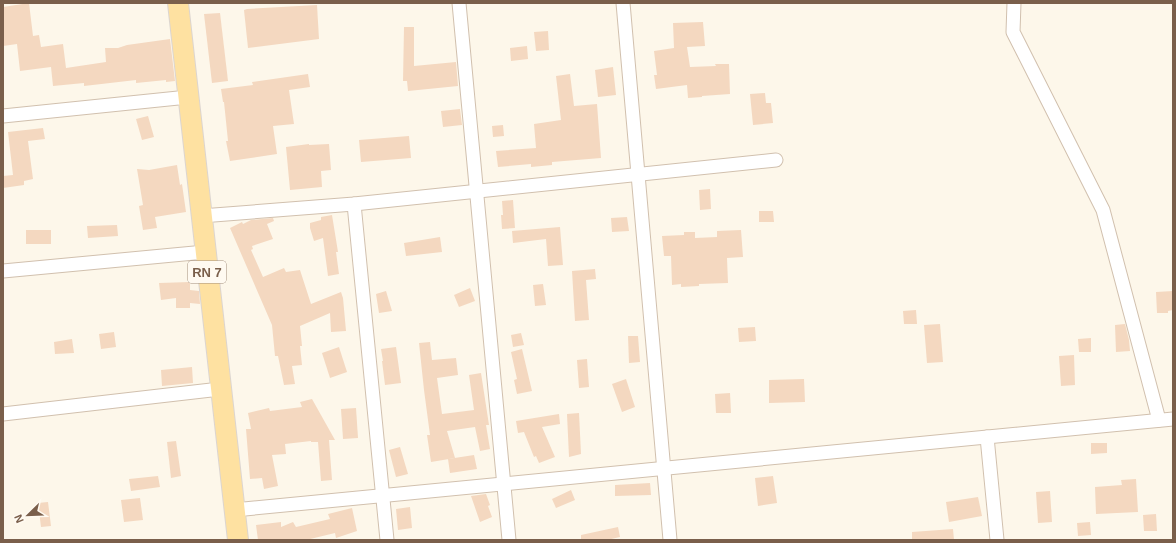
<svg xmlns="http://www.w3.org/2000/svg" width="1176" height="543" font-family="Arial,sans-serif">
	<rect width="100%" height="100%" fill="#fdf7ea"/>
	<g fill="#f4d8c0">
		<path d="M29 3 33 36 39 35 41 47 63 44 66 68 106 62 105 48H118L127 45 170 39 175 81 166 82V80L136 83V80L84 86V83L53 86 51 67 20 71 17 44 3 46V7Z"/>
		<path d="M317 5 319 39 248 48 244 10 247 9Z"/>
		<path d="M220 13 228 81 212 83 204 14Z"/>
		<path d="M703 22 705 46 687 47 690 67 716 66 715 64H729L730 94 702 96V97L688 98 687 85 656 89 654 75H657L654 51 674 48 673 23Z"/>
		<path d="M404 27H414V66L456 62 458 86 408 91 407 81H403Z"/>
		<path d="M548 31 549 50 536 51 534 32Z"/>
		<path d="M527 46 528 59 511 61 510 48Z"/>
		<path d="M613 67 616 95 598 97 595 70Z"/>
		<path d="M308 74 310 87 289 90 294 124 273 126 277 154 230 161 226 141H228L224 102H223L221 89 253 85 252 82Z"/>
		<path d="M570 74 574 106 597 104 601 158 552 162V165L531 167V164L498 167 496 151 536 148 534 124 561 120 556 76Z"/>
		<path d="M765 93 766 103H771L773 123 753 125 750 94Z"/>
		<path d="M460 109 462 125 443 127 441 111Z"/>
		<path d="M148 116 154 137 142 140 136 119Z"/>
		<path d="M503 125 504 136 493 137 492 126Z"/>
		<path d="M43 128 45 139 28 141 33 179 24 181V185L3 188V176L13 175 8 132Z"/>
		<path d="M409 136 411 158 361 162 359 140Z"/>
		<path d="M309 144V145L329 144 331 170 321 171 322 187 290 190 286 147Z"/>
		<path d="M177 165 180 185 182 184 186 212 155 217 157 228 143 230 139 206 143 205 137 169 149 170Z"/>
		<path d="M710 189 711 209 700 210 699 190Z"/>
		<path d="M513 200 515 228 502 229 501 215H503L502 201Z"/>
		<path d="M759 211H773L774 222H759Z"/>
		<path d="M332 215 338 252H336L339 274 328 276 323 238 314 241 310 228V223L321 220V217Z"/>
		<path d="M627 217 629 231 612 232 611 218Z"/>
		<path d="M273 218 274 221 267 224 273 239 252 246 253 249 251 250 263 277 284 268 286 272 300 270 311 304 341 292 343 298 346 331 331 332 330 313 300 326 302 346H300L302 365 292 366 295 384 284 385 278 356H275L272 325 230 228 242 222 243 224 251 220Z"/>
		<path d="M117 225 118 236 88 238 87 226Z"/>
		<path d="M560 227 563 265 548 266 546 239 513 243 512 231Z"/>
		<rect x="26" y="230" width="25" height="14"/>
		<path d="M741 230 743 257 727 258 728 283 699 284V286L681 287V284L672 285 671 256H664L662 236 684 235V232H695V238L717 237V231Z"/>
		<path d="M440 237 442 252 406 256 404 243Z"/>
		<path d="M595 269 596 279 586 280 589 320 575 321 572 271Z"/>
		<path d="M190 282V290L199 291 200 304 190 303V308H176V298L161 300 159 283Z"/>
		<path d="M543 284 546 305 535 306 533 285Z"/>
		<path d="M470 288 475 301 459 307 454 295Z"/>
		<path d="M386 291 392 311 379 313 376 294Z"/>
		<path d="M1173 291V310L1168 311V313H1157L1156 292Z"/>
		<path d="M916 310 917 324H904L903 311Z"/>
		<path d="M940 324 943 362 927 363 924 325Z"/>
		<path d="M1125 324 1129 340 1130 351 1116 352 1115 325Z"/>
		<path d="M755 327 756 341 739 342 738 328Z"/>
		<path d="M114 332 116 347 101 349 99 334Z"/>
		<path d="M521 333 524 345 513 347 511 335Z"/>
		<path d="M628 336H638L640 362 629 363Z"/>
		<path d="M1091 338V352H1079L1078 339Z"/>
		<path d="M72 339 74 353 55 354 54 342Z"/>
		<path d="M430 342 432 360 456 358 458 375 437 378 442 414 474 410 469 375 481 373 489 425H486L490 449 480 451 475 427 447 431 455 458 431 462 427 435H430L424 390 419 343Z"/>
		<path d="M339 347 347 372 330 378 322 353Z"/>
		<path d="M396 347 401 383 385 385 382 361H383L381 349Z"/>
		<path d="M522 349 532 391 517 394 514 380 517 379 511 352Z"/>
		<path d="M1074 355 1075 385 1061 386 1059 356Z"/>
		<path d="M587 359 589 387 579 388 577 360Z"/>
		<path d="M192 367 193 383 162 386 161 370Z"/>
		<path d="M626 379 635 407 622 412 612 384Z"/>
		<path d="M804 379 805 402 769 403V380Z"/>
		<path d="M730 393 731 413H716L715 394Z"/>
		<path d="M312 399 335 440H329L332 480 321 481 318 442H311V441L285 444 286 454 272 455 278 486 264 489 262 478 250 479 246 429H251L248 413 269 408 270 411 302 407 300 402Z"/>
		<path d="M356 408 358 438 343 439 341 409Z"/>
		<path d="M579 413 581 454 569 457 567 414Z"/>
		<path d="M559 414 560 424 542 427 555 457 539 463 536 456 534 457 524 432 518 433 516 421Z"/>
		<path d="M176 441 181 476 171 478 167 442Z"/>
		<path d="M1091 443H1107V453L1091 454Z"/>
		<path d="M400 447 408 474 396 477 389 450Z"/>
		<path d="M474 455 477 469 450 473 448 459Z"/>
		<path d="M158 476 160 487 131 491 129 479Z"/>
		<path d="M773 476 777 503 758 506 755 478Z"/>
		<path d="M1136 479 1138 512 1096 514 1095 487 1122 485 1121 480Z"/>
		<path d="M650 483 651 495 615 496V485Z"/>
		<path d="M571 490 575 500 556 508 552 499Z"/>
		<path d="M1050 491 1052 522 1038 523 1036 492Z"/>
		<path d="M486 494 490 505 488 506 492 517 480 522 471 496Z"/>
		<path d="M978 497 982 516 949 522 946 502Z"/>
		<path d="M140 498 143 520 124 522 121 500Z"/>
		<path d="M48 502 51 526 41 527 38 503Z"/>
		<path d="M410 507 412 528 398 530 396 509Z"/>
		<path d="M352 508 357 531 336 538 335 533 306 540H258L256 525 281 522V527L293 522 296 527 330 519 328 514Z"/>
		<path d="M1156 514 1157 531H1144L1143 515Z"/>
		<path d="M1090 522 1091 535 1078 536 1077 523Z"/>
		<path d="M618 527 620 537 607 540H581V535Z"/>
		<path d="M953 529 954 540H912V532Z"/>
	</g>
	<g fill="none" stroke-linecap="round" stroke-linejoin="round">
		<g stroke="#d1c0ae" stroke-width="15">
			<g id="minor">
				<path d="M459 3 509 540"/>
				<path d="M623 3 670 540"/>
				<path d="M1014 3 1013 32 1103 210 1159 420"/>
				<path d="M3 116 188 97"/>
				<path d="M354 204 387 540"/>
				<path d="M201 216 354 204 776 160"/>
				<path d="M3 271 205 252"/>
				<path d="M3 414 220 389"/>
				<path d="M987 437 997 540"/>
				<path d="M234 510 1173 419"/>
			</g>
		</g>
		<g stroke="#dcd5d0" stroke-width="22">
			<path id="primary" d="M178 3 238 540"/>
		</g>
		<use href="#minor" stroke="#fff" stroke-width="13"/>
		<use href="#primary" stroke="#fee1a1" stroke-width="20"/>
	</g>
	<g text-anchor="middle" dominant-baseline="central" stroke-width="4" stroke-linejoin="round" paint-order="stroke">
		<rect fill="#fffaf1" stroke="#a28e7d" stroke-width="1" x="188" y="261" width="38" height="22" rx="3"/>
		<g font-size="13" font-weight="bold" fill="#7a5f4b">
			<text x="207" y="272">RN 7</text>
		</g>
	</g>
	<rect width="1176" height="543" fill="none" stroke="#7a5f4b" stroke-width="8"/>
	<g transform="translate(28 515) rotate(247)" stroke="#fffaf1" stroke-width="3" paint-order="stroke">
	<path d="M0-3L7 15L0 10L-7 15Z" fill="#7a5f4b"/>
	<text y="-6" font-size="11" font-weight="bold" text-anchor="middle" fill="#7a5f4b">N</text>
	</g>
</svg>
